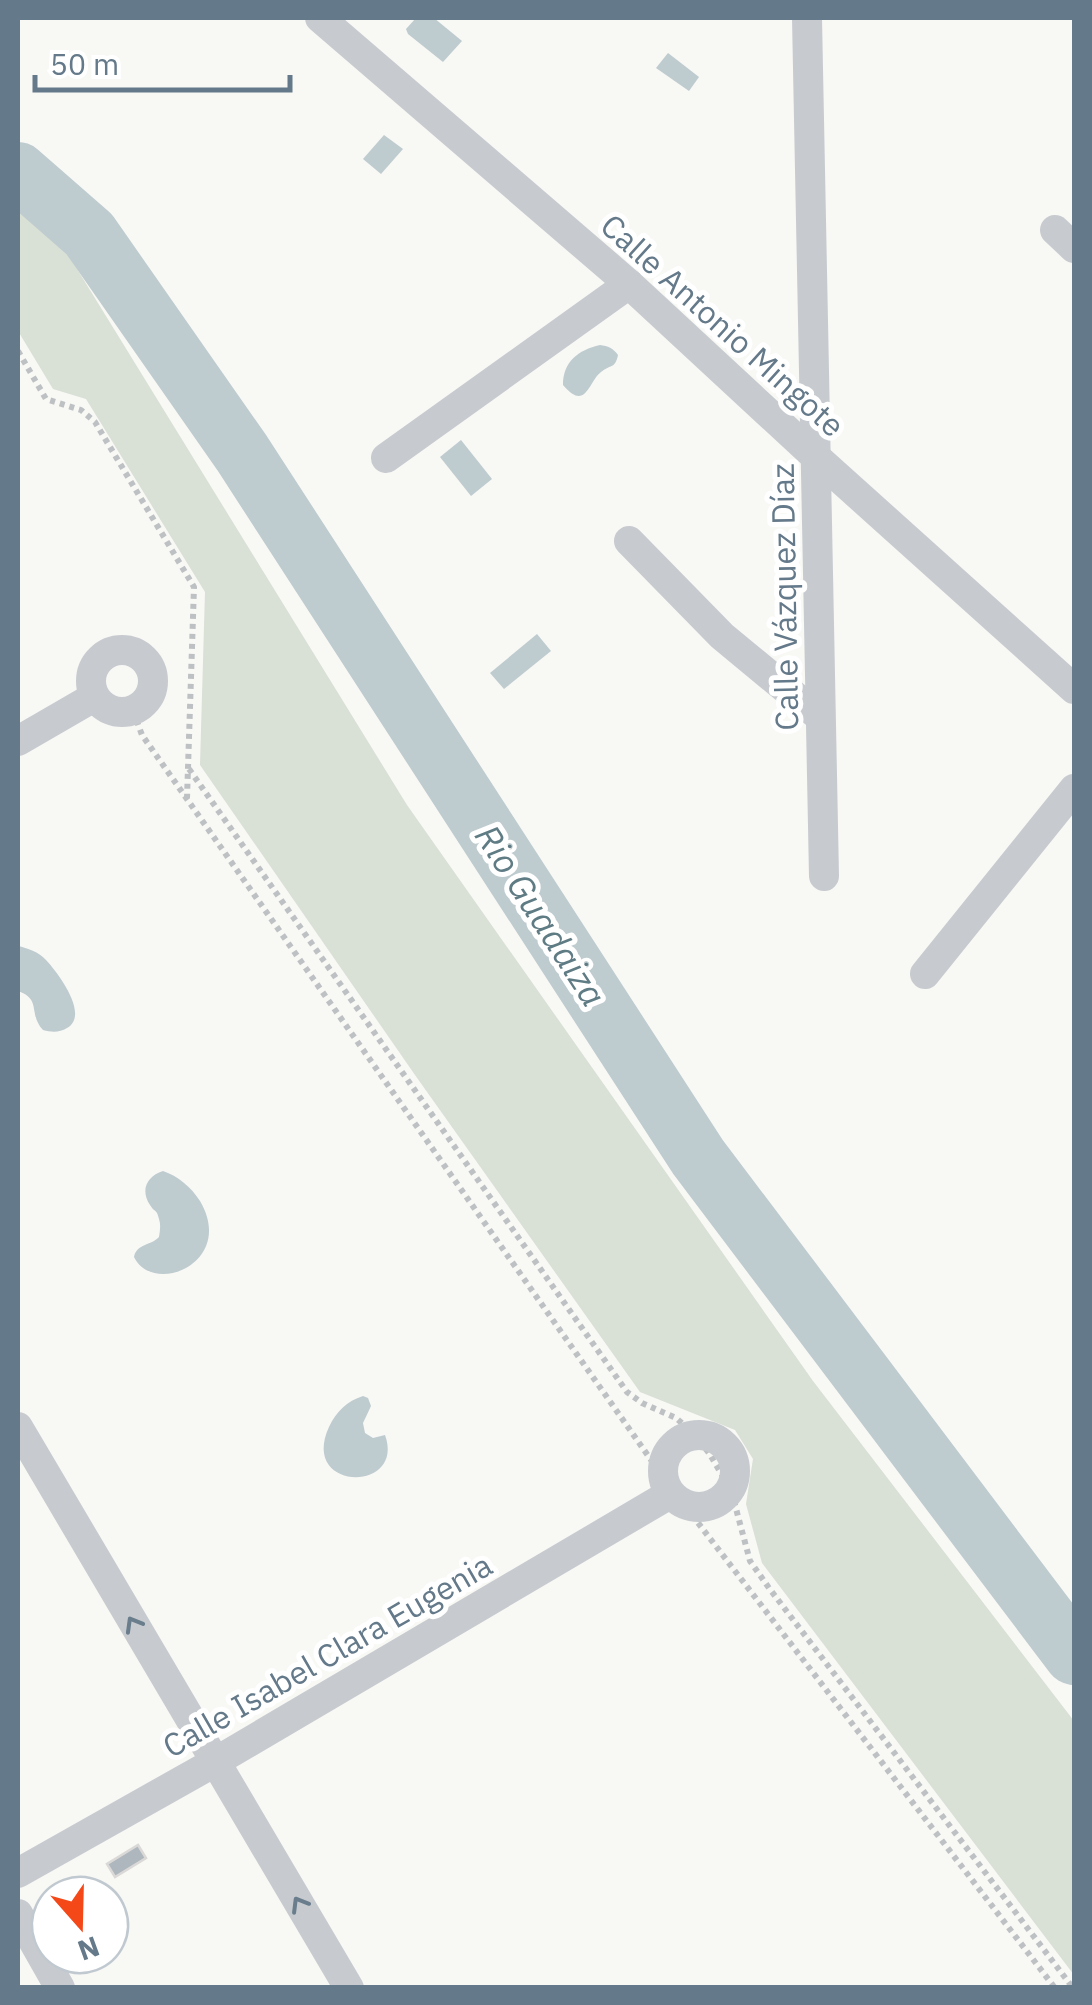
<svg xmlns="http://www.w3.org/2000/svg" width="1092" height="2005" font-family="'IBM Plex Sans',sans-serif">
	<rect width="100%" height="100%" fill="#f8f8f5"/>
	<path fill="#d9e0d5" d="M18 187 37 204 407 805 813 1381 1074 1721V1975L762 1563 746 1504 753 1459 735 1430 640 1392 415 1075 200 765 205 592 86 399 53 389 18 331Z"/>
	<g fill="#becbcf">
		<path d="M416 18H434L462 41 443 62 408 34 406 29Z"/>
		<path d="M668 53 699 77 689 91 656 68Z"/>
		<path d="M384 135 403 149 381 174 363 159Z"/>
		<path d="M600 345C608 346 613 348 618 355 615 369 611 364 601 372 588 382 586 412 563 385 563 362 578 350 600 345Z"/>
		<path d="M461 440 492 479 471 496 440 457Z"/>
		<path d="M537 634 551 651 504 689 490 673Z"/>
		<path d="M18 946C27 948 39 952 46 960 58 973 90 1015 67 1028 59 1033 51 1032 43 1030 28 1014 42 999 18 991Z"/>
		<path d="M163 1171C178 1176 191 1187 200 1201 236 1262 154 1297 134 1257 137 1243 151 1246 159 1237 160 1231 161 1225 159 1219 157 1209 155 1213 150 1205 140 1190 147 1176 163 1171Z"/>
		<path d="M363 1396 368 1398 371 1406 363 1423 365 1433 373 1438 385 1435C406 1493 299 1492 329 1427 336 1412 347 1401 363 1396Z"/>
	</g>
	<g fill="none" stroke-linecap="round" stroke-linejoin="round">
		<path stroke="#becbcf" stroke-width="60" d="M18 172 89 234 242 453 698 1157 1074 1655"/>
	</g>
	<path fill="#aeb7bd" stroke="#dad9d7" stroke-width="2.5" d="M138 1845 146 1858 115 1877 107 1864Z"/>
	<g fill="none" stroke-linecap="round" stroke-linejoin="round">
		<g stroke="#bec1c3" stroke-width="6" stroke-dasharray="5 5" stroke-linecap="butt">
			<path d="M18 351 46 399 81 410 95 422 194 587 187 798"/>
			<path d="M133 711 142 735 656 1467"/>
			<path d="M189 769 627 1392 642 1403 676 1418 694 1434 709 1453 731 1490 750 1561 769 1588 1073 1988"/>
			<path d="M692 1515 1055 1988"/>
		</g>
		<g stroke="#c7cbcf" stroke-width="30">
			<path d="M320 18 629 284 817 458 1074 689"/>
			<path d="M807 18 824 876"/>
			<path d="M1055 230 1074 248"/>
			<path d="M386 458 629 284"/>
			<path d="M629 541 722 636 820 717"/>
			<circle cx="122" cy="681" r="31"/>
			<path d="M18 741 94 697"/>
			<path d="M925 974 1074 789"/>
			<path d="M18 1427 349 1988"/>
			<circle cx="699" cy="1471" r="36"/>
			<path d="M18 1873 215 1762 670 1494"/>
			<path d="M18 1914 60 1988"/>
		</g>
	</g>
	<defs><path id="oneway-chevron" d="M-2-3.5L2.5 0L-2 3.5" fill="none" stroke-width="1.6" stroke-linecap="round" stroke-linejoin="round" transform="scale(2.5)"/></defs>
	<g stroke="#697d8c">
		<use href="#oneway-chevron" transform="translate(133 1624) rotate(-120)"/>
		<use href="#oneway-chevron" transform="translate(299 1904) rotate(-121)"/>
	</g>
	<g text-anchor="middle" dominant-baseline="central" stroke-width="10" stroke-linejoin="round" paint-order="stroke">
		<g font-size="32" fill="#647989" stroke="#fff">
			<text transform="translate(723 325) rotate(42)">Calle Antonio Mingote</text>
			<text transform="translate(784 597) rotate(-91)">Calle Vázquez Díaz</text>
			<text transform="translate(327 1655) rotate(-30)">Calle Isabel Clara Eugenia</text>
		</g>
		<g font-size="35" font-style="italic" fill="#5f7b84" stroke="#fff">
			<text transform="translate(541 915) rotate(57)">Rio Guadaiza</text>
		</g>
	</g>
	<rect width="1092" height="2005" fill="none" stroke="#647989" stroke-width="40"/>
	<g transform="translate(80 1925) rotate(160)"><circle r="48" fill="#ffffff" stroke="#c1c9d0" stroke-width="2.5"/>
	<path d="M0-8L18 38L0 25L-18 38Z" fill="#f44818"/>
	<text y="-15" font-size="28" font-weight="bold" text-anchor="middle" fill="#647989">N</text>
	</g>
	<path d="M35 75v15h255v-15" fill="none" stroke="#647989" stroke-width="5"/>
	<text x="50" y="75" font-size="30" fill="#647989" stroke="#ffffff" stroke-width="8" paint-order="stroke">50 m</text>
</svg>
